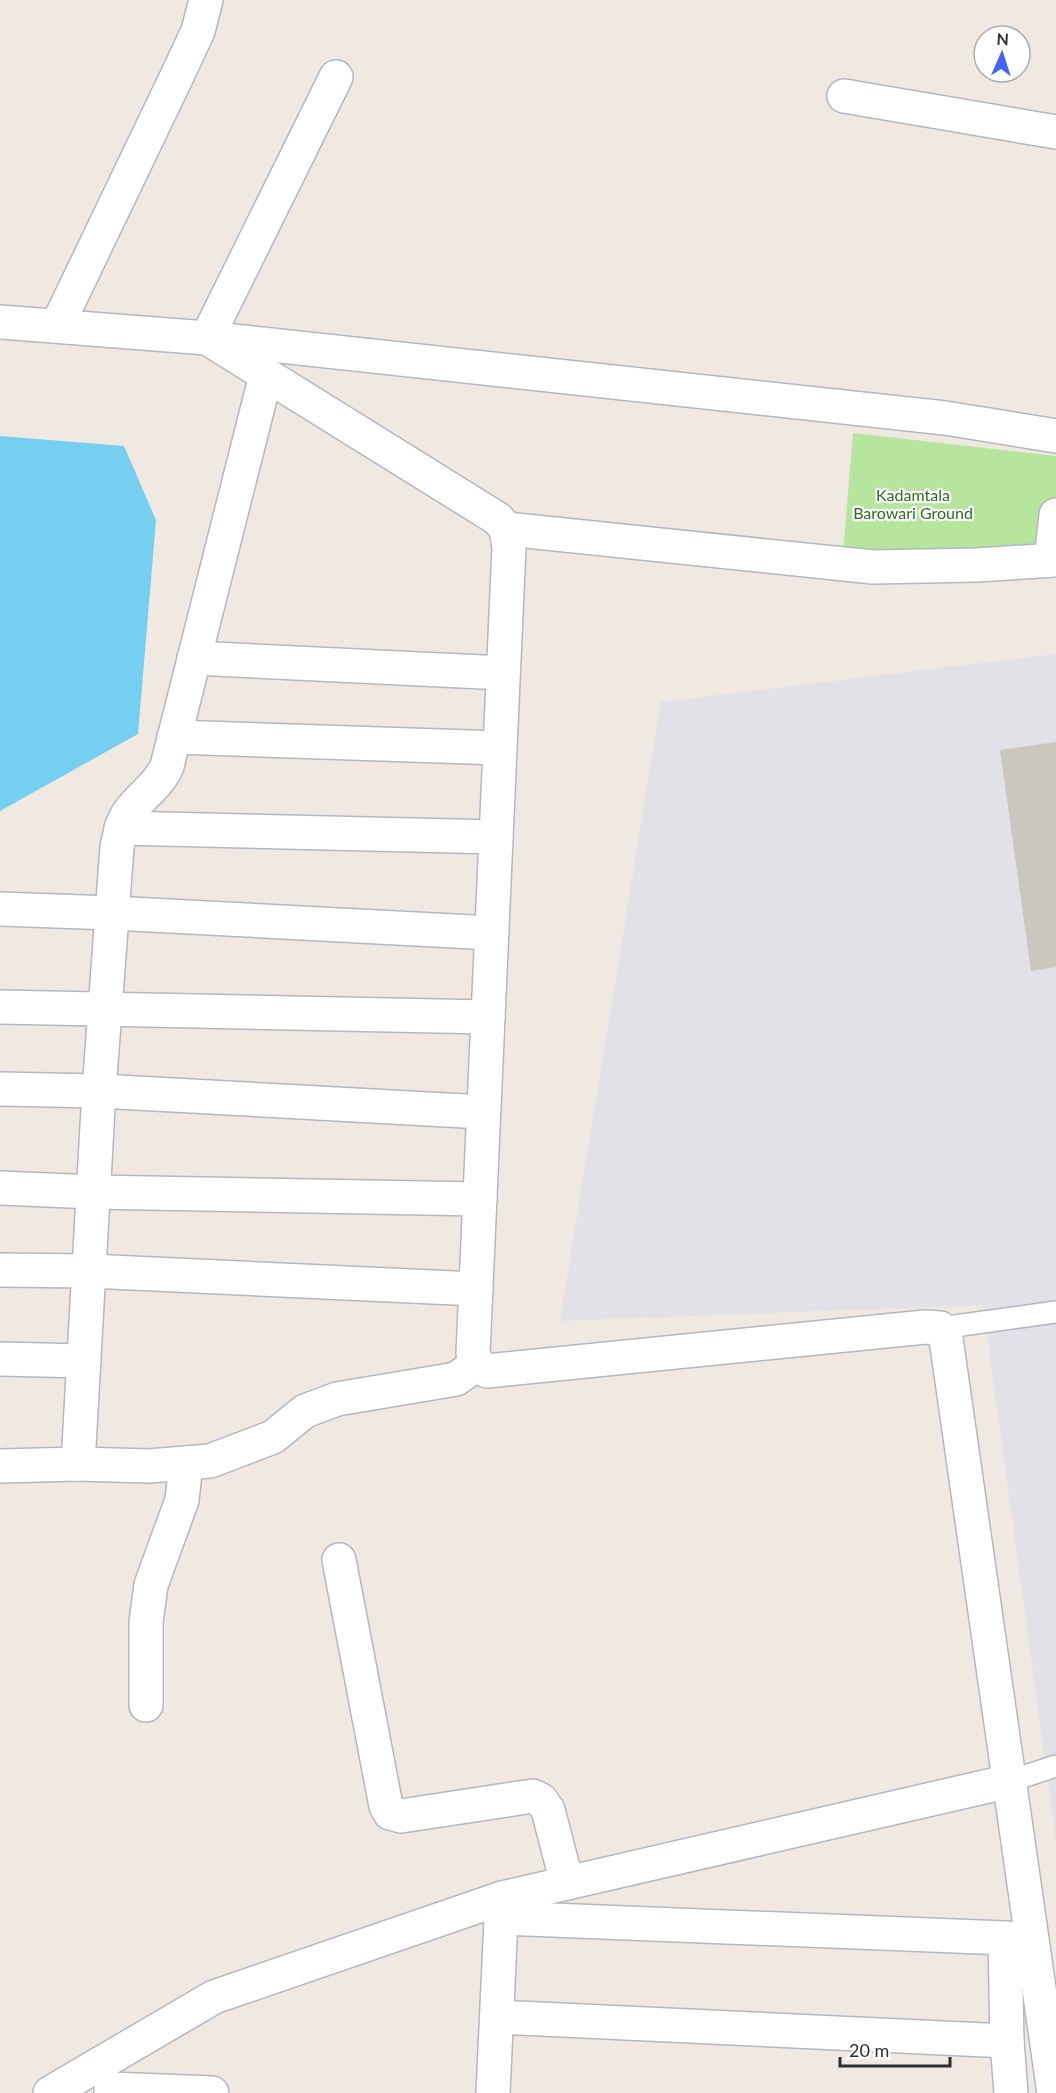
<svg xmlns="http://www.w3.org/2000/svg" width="1056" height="2093" font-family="Lato,sans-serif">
	<rect width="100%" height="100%" fill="#efe9e1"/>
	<path fill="#e3e1e8" d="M1056 654V1841L983 1305 560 1321 661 702Z"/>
	<path fill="#b6e59e" d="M853 433 1056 456V553L842 566Z"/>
	<path fill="#75cff0" d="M0 436 124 446 156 520 138 734 0 811Z"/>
	<path fill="#cbc7bf" d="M1056 742V967L1031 971 1000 750Z"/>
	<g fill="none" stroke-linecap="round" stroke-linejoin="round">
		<g stroke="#b4b7c1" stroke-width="24">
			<g id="service">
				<path d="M940 1328 1056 1312"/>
				<path d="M1010 1781 1056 1766"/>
			</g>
		</g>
		<g stroke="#b4b7c1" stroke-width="36">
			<g id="minor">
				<path d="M336 77 207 338 498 519 506 529 509 547 473 1353 477 1364 487 1371 925 1327 940 1328 946 1339 1054 2093"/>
				<path d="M844 96 1056 132"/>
				<path d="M57 326 177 76 198 31 206 0"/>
				<path d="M506 529 873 567 976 565 1056 560"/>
				<path d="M1051 560 1056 515"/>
				<path d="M194 658 503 673"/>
				<path d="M174 737 500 748"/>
				<path d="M121 828 496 837"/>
				<path d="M0 909 112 913 492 933"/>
				<path d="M0 1007 488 1017"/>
				<path d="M0 1089 99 1091 483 1112"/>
				<path d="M0 1188 94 1192 480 1199"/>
				<path d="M0 1270 89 1271 476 1289"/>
				<path d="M0 1359 84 1361"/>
				<path d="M78 1464 99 1091 117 847C120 834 122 821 130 811 142 795 159 785 167 766L266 375"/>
				<path d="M0 1466 78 1464 149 1466 210 1461 273 1437 305 1411 337 1399 456 1379 477 1364"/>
				<path d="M339 1560 386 1806 390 1813 401 1816 533 1796 541 1800 548 1810 567 1883"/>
				<path d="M146 1705V1622L151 1585 182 1500 186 1463"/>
				<path d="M501 1918 1032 1939"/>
				<path d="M1005 1938 1007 2041 1011 2093"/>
				<path d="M497 2017 1007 2041"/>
				<path d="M111 2089 212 2093"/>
				<path d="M50 2093 214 1997 502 1898 1010 1781"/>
				<path d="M493 2093 502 1898"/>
			</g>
		</g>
		<g stroke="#b4b7c1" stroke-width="36">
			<path id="tertiary" d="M0 322 207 338 945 418 1056 436"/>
		</g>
		<use href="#service" stroke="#fff" stroke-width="21"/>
		<use href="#minor" stroke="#fff" stroke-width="33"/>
		<use href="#tertiary" stroke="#fff" stroke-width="33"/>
	</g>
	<g text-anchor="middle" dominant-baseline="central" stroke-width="4.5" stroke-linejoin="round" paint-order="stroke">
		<g font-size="16" fill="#2c6e1b" stroke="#fff">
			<text x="913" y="494">Kadamtala<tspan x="913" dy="18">Barowari Ground</tspan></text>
		</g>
	</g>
	<g transform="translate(1002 54) rotate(3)"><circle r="28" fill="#ffffff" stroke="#ababab" stroke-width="1.5"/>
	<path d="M0-4.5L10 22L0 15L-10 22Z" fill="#4264fb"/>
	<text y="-9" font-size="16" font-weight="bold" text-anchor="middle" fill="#2e2e2e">N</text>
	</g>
	<path d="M840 2057v9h110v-9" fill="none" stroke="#2e2e2e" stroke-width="3"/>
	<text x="849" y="2057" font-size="18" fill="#2e2e2e" stroke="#ffffff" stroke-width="4.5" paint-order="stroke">20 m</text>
</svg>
